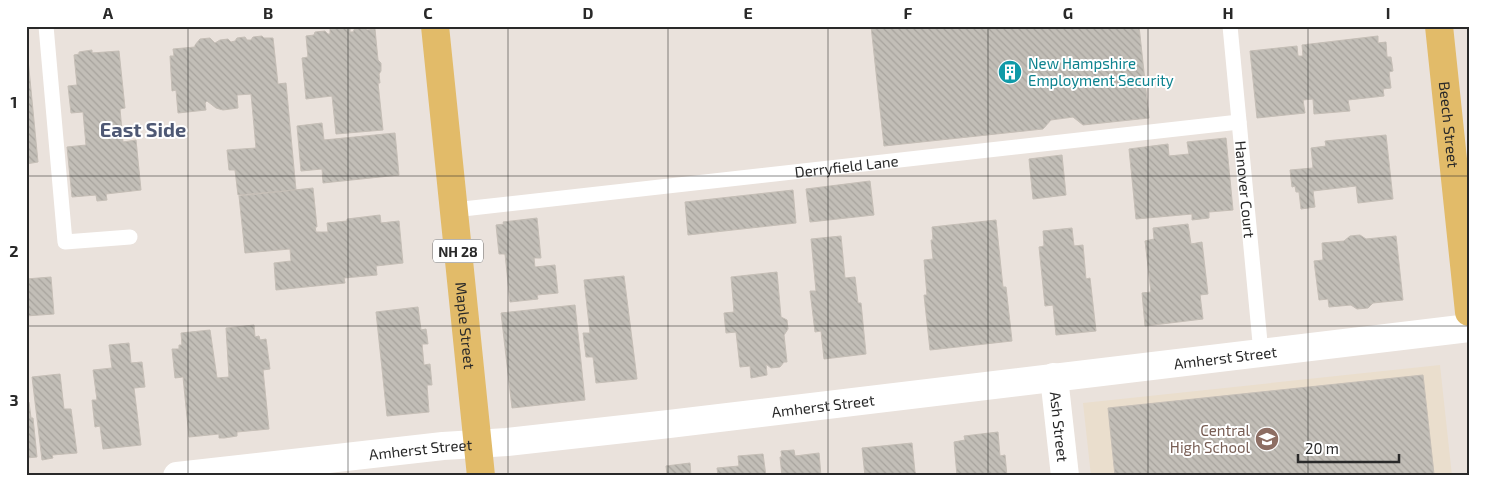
<svg xmlns="http://www.w3.org/2000/svg" width="1495" height="502" font-family="'Exo 2',sans-serif">
	<defs>
		<pattern id="building-back-hatch" width="6" height="6" patternUnits="userSpaceOnUse" patternTransform="scale(1.25)"><rect width="6" height="6" fill="#c2beb7"/><path d="M-1 5l2 2M0 0l6 6M5-1l2 2" fill="none" stroke="#a7a39d"/></pattern>
	</defs>
	<rect width="100%" height="100%" fill="#eae2dc"/>
	<path fill="#eadecd" d="M1440 365 1452 476H1091L1083 403Z"/>
	<g fill="url(#building-back-hatch)" stroke="#c5beb6">
		<path d="M350 26V32H353L355 28 365 27 367 30 375 29 378 60 381 63V71L379 74 380 83H378L383 130 336 134 332 96 306 99 302 58 308 57 306 36 314 35 315 32 325 31 328 34H330V28Z"/>
		<path d="M871 26H1139L1149 118 1083 125 1073 117 1051 120 1043 129 884 146Z"/>
		<path d="M262 36 264 38H273L278 84 286 83 296 190 238 195 235 170H229L227 150 256 148 251 94 237 95 238 108 223 110 216 108 207 101 205 103 206 110 178 113 176 90 172 91 170 56H174L173 49 195 47V45L200 39 210 38 215 43 220 40 228 39 231 42 235 41 237 38 245 37 247 40H251L253 37Z"/>
		<path d="M1378 36V43L1386 42 1387 57H1391L1393 71 1389 72 1391 88 1383 89 1384 96 1348 100 1350 111 1314 114 1313 99 1303 100 1305 113 1257 118 1250 51 1297 46 1298 56H1303L1302 45Z"/>
		<path d="M92 50V53L119 51 125 108 120 109 123 142 136 140 141 190 106 194 107 200 97 201 96 195 72 197 67 147 86 145 83 112 71 113 68 86 77 85 74 55 79 54V52Z"/>
		<path d="M26 59H28L38 162 26 164Z"/>
		<path d="M322 123 324 140 395 133 399 175 323 183 322 169 301 171 297 126Z"/>
		<path d="M1386 135 1393 199 1358 203 1356 186 1313 191 1315 207 1301 209 1299 192H1296L1295 186 1292 187 1290 170 1313 168 1311 148 1326 146 1325 141Z"/>
		<path d="M1226 138 1233 210 1209 212V218L1192 220V214L1136 219 1129 149 1168 144 1169 156 1189 154 1187 142Z"/>
		<path d="M1062 155 1066 195 1033 199 1029 159Z"/>
		<path d="M870 181 874 215 810 222 806 189Z"/>
		<path d="M313 188 317 227H315L316 232H328L327 223 347 221V219L380 215 381 223 399 221 403 263 376 266 377 275 344 278 345 283 276 290 274 263 291 261 290 249 245 253 239 196Z"/>
		<path d="M793 190 796 223 688 235 685 202Z"/>
		<path d="M537 218 541 258H534L535 267 555 265 558 293 537 295 538 299 510 302 505 254H499L496 225 504 224 503 222Z"/>
		<path d="M996 220 1003 287H1006L1012 341 930 350 924 295H927L924 260 933 259 931 240H933L932 227Z"/>
		<path d="M1188 224 1191 244 1202 242 1208 294 1200 295 1203 319 1145 326 1142 293 1151 292 1145 241 1154 239 1153 228Z"/>
		<path d="M1072 228 1074 246 1083 245 1086 279 1090 278 1096 331 1056 335 1053 305 1045 306 1039 247 1044 246 1043 231Z"/>
		<path d="M1360 235 1366 239 1396 236 1403 300 1373 303 1368 308 1357 309 1351 305 1329 307 1328 299 1319 300 1314 261 1323 260 1322 243 1344 241 1350 236Z"/>
		<path d="M841 236 845 278 855 277 858 303H861L866 354 824 359 821 331 815 332 810 291H816L811 239Z"/>
		<path d="M777 272 781 317 787 320 788 329 784 335 787 362H784L780 367 771 368 766 364 767 375 751 378 750 366 740 367 736 332 726 333 724 313 734 312 731 277Z"/>
		<path d="M624 276 637 379 596 383 593 357H586L583 333H590L584 280Z"/>
		<path d="M51 277 54 314 26 316V279Z"/>
		<path d="M575 305 585 400 512 408 501 313Z"/>
		<path d="M418 307 421 330 426 329 427 336 428 344H422L424 365 430 364 432 385H427L429 412 387 416 376 312Z"/>
		<path d="M254 325 255 337 259 336 260 340 266 339 270 369 263 370 269 429 237 432V436L224 438H219V434L189 437 183 377 175 378 172 349H179V345H182L181 333 210 330 217 378 229 377 226 328Z"/>
		<path d="M129 343 131 363 142 362 145 387 134 388 141 445 103 449 100 426 95 427 92 400H97L93 370 112 368 109 345Z"/>
		<path d="M60 374 64 409H71L77 453 52 455 53 458 42 460 32 377Z"/>
		<path d="M1423 375 1434 474 1417 476H1115L1108 408Z"/>
		<path d="M29 402 31 418H33L37 457 26 458V403Z"/>
		<path d="M998 432 1000 456 1005 455 1007 476H957L954 442 965 440 964 436Z"/>
		<path d="M912 443 915 472 919 476H865L862 448Z"/>
		<path d="M794 450 795 456 819 453 821 476H782L780 457H782L781 451Z"/>
		<path d="M763 454 766 476H718L717 468 739 466 738 456Z"/>
		<path d="M690 463 691 476H650L667 474 666 466Z"/>
	</g>
	<g fill="none" stroke-linecap="round" stroke-linejoin="round">
		<g stroke="#fff" stroke-width="15">
			<path d="M46 26 65 242 130 237"/>
			<path id="s1" d="M1230 26 1261 353"/>
			<path id="s2" d="M454 210 1239 122"/>
		</g>
		<g stroke="#fff" stroke-width="28">
			<path id="s3" d="M1054 377 1065 476"/>
			<path id="s4" d="M177 476 443 446 507 442 669 424 1469 328"/>
		</g>
		<g stroke="#e2bb69" stroke-width="28">
			<path id="s5" d="M435 26 481 476"/>
			<path id="s6" d="M1439 26 1469 312"/>
		</g>
	</g>
	<path fill="none" stroke="#292929" stroke-width="1" stroke-opacity="0.55" d="M188 26V476M348 26V476M508 26V476M668 26V476M828 26V476M988 26V476M1148 26V476M1308 26V476M26 176H1469M26 326H1469"/>
	<defs>
		<g id="building-disc" transform="scale(1.25)"><circle r="9.5" fill="#0f9aa8" stroke="#fff"/><path d="M-4-6H4V6H1V3H-1V6H-4ZM-2.5-4.3h1.7v1.8h-1.7ZM.8-4.3h1.7v1.8H.8ZM-2.5-1h1.7V.8h-1.7ZM.8-1h1.7V.8H.8Z" fill="#fff"/></g>
		<g id="school-disc" transform="scale(1.25)"><circle r="9.5" fill="#8d6e63" stroke="#fff"/><path d="M0-5L7-2L0 1L-7-2ZM-4 1L0 2.5L4 1V4Q0 6-4 4Z" fill="#fff"/></g>
	</defs>
	<g fill-rule="evenodd">
		<use href="#building-disc" x="1010" y="72"/>
		<use href="#school-disc" x="1267" y="439"/>
	</g>
	<g text-anchor="middle" dominant-baseline="central" stroke-width="4" stroke-linejoin="round" paint-order="stroke">
		<rect fill="#fff" stroke="#696969" stroke-width="1" x="433" y="239.5" width="50" height="23" rx="4"/>
		<g font-size="14" font-weight="bold" fill="#292929">
			<text x="458" y="251">NH 28</text>
		</g>
		<g font-size="15" fill="#0d838f" stroke="#fff" text-anchor="start">
			<text x="1028" y="63">New Hampshire<tspan x="1028" dy="17">Employment Security</tspan></text>
		</g>
		<g font-size="15" fill="#292929" stroke="#fff">
			<text stroke="none"><textPath href="#s6" startOffset="99">Beech Street</textPath></text>
			<text stroke="none"><textPath href="#s2" startOffset="395">Derryfield Lane</textPath></text>
			<text stroke="none"><textPath href="#s1" startOffset="164">Hanover Court</textPath></text>
			<text stroke="none"><textPath href="#s5" startOffset="301">Maple Street</textPath></text>
			<text stroke="none"><textPath href="#s4" startOffset="1055">Amherst Street</textPath></text>
			<text stroke="none"><textPath href="#s4" startOffset="650">Amherst Street</textPath></text>
			<text stroke="none"><textPath href="#s3" startOffset="50">Ash Street</textPath></text>
			<text stroke="none"><textPath href="#s4" startOffset="245">Amherst Street</textPath></text>
		</g>
		<g font-size="15" fill="#785e54" stroke="#fff" text-anchor="end">
			<text x="1250" y="430">Central<tspan x="1250" dy="17">High School</tspan></text>
		</g>
		<g font-size="20" font-weight="bold" fill="#4e5874" stroke="#fff">
			<text x="143" y="129">East Side</text>
		</g>
	</g>
	<rect width="1495" height="502" fill="none" stroke="#ffffff" stroke-width="55"/>
	<path d="M1298 454v8h101v-8" fill="none" stroke="#292929" stroke-width="2.5"/>
	<text x="1305" y="454" font-size="15" fill="#292929" stroke="#ffffff" stroke-width="4" paint-order="stroke">20 m</text>
	<rect x="28" y="28" width="1440" height="446" fill="none" stroke="#292929" stroke-width="2"/>
	<g font-size="16" text-anchor="middle" font-weight="bold" fill="#292929">
		<text x="108" y="19">A</text>
		<text x="268" y="19">B</text>
		<text x="428" y="19">C</text>
		<text x="588" y="19">D</text>
		<text x="748" y="19">E</text>
		<text x="908" y="19">F</text>
		<text x="1068" y="19">G</text>
		<text x="1228" y="19">H</text>
		<text x="1388" y="19">I</text>
		<text x="14" y="108">1</text>
		<text x="14" y="257">2</text>
		<text x="14" y="406">3</text>
	</g>
</svg>
